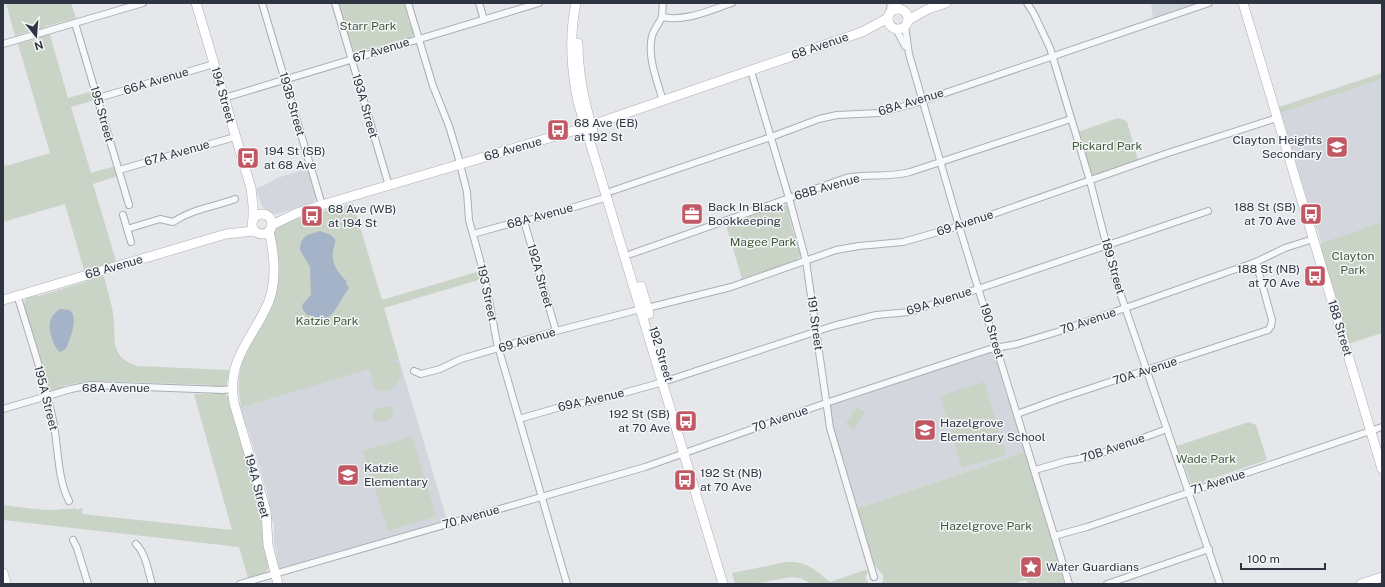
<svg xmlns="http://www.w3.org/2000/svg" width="1385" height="587" font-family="'Public Sans',sans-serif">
	<rect width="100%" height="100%" fill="#e5e7eb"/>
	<g fill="#d3d6dc">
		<path d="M1151 3H1197L1153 18Z"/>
		<path d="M1382 79V222L1321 243 1318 230 1315 226 1281 113Z"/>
		<path d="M309 168 317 196 314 202 278 214H270L265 210 261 204 256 188 263 186 277 178Z"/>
		<path d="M988 352 996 354 998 361V367L1007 397 1010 400 1025 452 856 509 851 490V487L844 460 840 456 833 431 829 408 831 405 838 402H843L898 383 902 380 922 373H928L981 356Z"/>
		<path d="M399 359 447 520 285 568H280L277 564 275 560 277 557 274 542V523L271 519 268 503 269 499 248 429 246 427 240 408Z"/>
	</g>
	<g fill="#c9d4c7">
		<path d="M6 3H71L76 18 47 26 38 31 33 30 15 36Z"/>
		<path d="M338 3H404C406 9 407 15 409 22 410 24 411 25 412 27 417 36 409 41 401 40L366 50 361 54H357L352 51Z"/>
		<path d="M45 35H50L68 98 93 91 95 100 71 107 91 173 115 166 118 176 93 184 116 261 88 271 84 270 65 204 3 222V164L6 166 50 153 18 44 36 39 38 37Z"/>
		<path d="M1382 73V79L1281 113 1279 107Z"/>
		<path d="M1118 118 1124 120 1127 122 1138 160 1107 170 1104 173 1093 175 1090 171 1078 132Z"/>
		<path d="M353 203 382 300 480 271 482 279 384 308 399 359 391 362H398L402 376C393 388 391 396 375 389L369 369 240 408C242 403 239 398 239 392 238 379 240 367 244 355L268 312 272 232 274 229 289 220 301 218Z"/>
		<path d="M777 204H783C789 205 789 210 789 216L796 242 799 246 801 256 796 260 742 279 726 225C731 222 733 219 739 220L774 208Z"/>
		<path d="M1382 222V333L1348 344 1321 253V243Z"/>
		<path d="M101 276 104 277C107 289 111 301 113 313 117 336 107 357 138 366L229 370C228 381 227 395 211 385L100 381 82 382 64 386C61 391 54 392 49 389L24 307 25 300C29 295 33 296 39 296L81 283 87 281 89 279Z"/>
		<path d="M984 382 1006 455 962 468 940 396Z"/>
		<path d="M216 392 224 393 229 397 260 505 263 516 265 552 269 567 265 574 248 578 239 547 3 520V505C22 507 44 512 63 509 67 508 70 510 75 508L76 510 83 508 82 514 232 530 194 394H211Z"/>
		<path d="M392 406 393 416 388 421 374 422 372 414 376 408Z"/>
		<path d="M857 407 865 412 854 429 846 423Z"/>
		<path d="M1249 422 1256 425 1267 460 1205 481 1197 486 1191 484 1177 446Z"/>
		<path d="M412 436 436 516 388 531 363 451Z"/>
		<path d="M1025 452 1026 457 1028 458 1035 483V486L1046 522 1048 525 1064 582 1066 584H1028L1026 580 1013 584H880L883 581V575L874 564 861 519 858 516 856 509Z"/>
		<path d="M786 562C807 561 814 569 830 582L865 570 868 571 865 578 869 584H812L800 578 791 577 754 584H735L732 573Z"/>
	</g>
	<g fill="#a4b3c7">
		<path d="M320 231 331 235 335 239C336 244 333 247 333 252 331 265 339 273 347 282L346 283 349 288C342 296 333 321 321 320 316 320 313 315 307 315L303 310 302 305 311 295 310 267 300 250C300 236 307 235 320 231Z"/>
		<path d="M60 309 70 310C79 319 70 338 66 349L60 352C53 347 47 327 51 319 52 315 56 312 60 309Z"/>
	</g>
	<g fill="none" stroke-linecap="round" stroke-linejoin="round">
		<g stroke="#aaaeb5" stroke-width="8">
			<g id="street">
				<path d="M262 3 322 205"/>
				<path d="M335 3 389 186"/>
				<path d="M408 3 433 86 449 126 458 156 467 192 469 220 485 278 497 343 567 584"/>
				<path d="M479 3 484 20"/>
				<path d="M663 3C662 8 663 14 661 19 658 25 654 29 652 36 647 57 657 80 663 101"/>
				<path d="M896 3 902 10"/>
				<path d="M1027 3 1034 14 1050 48 1090 181 1115 278 1220 584"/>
				<path d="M889 14 891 3"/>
				<path d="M662 17C686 22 710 10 732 3"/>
				<path d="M75 23 129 205"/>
				<path d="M905 26 909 54 959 226 1069 584"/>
				<path d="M896 29 905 46"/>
				<path d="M3 44 143 3"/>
				<path d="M751 71 789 198 806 261 830 428 874 577"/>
				<path d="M98 98 214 64"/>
				<path d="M224 98 539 3"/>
				<path d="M119 170 235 137"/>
				<path d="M612 191 771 137 819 119 837 115 879 113 916 103 1209 3"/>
				<path d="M123 215 131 242"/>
				<path d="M524 221 556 331"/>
				<path d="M127 229 160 219 173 222C192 209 214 207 235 199"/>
				<path d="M473 234 516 222 534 219 608 197"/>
				<path d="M631 254 846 178C867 173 889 178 910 172L1071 119"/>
				<path d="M17 296 20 304C32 344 46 384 54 425 58 448 58 481 69 501"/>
				<path d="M647 308 731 287 836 250 859 246 903 242 959 226 1165 154 1277 118"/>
				<path d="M414 371 421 374 440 369 461 359 556 331 641 309"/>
				<path d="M669 380 833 326 876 315 910 312 1208 211"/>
				<path d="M3 409 71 389 91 385 223 390 232 389"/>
				<path d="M1017 414 1061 398 1268 330 1271 326 1272 320 1256 262"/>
				<path d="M519 419 557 408 599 400 663 382"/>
				<path d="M1035 470 1066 461 1091 457 1167 429"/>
				<path d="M1054 536 1087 527 1382 427"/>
				<path d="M73 540 77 548 88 584"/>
				<path d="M136 544C146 554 148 571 152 584"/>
				<path d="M240 584 645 467 826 403 990 349 1017 344 1057 332 1256 262 1285 248 1313 239"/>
				<path d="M1107 584 1209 549"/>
			</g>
		</g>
		<g stroke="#aaaeb5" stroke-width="10">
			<g id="secondary">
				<path d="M196 3 251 188 253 205V218"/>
				<path d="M576 3C569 36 571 69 578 102L723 584"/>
				<path d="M1243 3 1382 469"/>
				<circle cx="898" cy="19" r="10"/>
				<path d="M908 20 928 9 946 3"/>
				<path d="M578 43C578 74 584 102 593 131"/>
				<circle cx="262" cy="224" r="10"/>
				<path d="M272 225 297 213 322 205 586 127 862 32 888 18"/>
				<path d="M269 231C274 252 277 279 269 301 254 338 226 358 234 403L266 511 268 545 278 584"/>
				<path d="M641 286 649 314"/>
				<path d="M3 300 226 234 254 231"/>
				<path d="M3 573 6 584"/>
				<path d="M1361 584 1382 577"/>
			</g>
		</g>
		<use href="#street" stroke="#f7f8f9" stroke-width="6"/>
		<use href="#secondary" stroke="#fff" stroke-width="9"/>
	</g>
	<defs>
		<g id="bus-square" transform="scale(1.15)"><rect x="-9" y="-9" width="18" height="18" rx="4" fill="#c15863" stroke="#f4f6f8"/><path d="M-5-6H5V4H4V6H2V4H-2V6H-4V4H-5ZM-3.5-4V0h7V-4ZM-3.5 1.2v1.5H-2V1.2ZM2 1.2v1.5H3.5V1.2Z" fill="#fff"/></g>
		<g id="school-square" transform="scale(1.15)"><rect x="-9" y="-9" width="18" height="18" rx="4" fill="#c15863" stroke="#f4f6f8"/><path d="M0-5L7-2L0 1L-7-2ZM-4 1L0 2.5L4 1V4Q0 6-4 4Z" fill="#fff"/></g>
		<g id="office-square" transform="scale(1.15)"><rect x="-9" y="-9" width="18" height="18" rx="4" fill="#c15863" stroke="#f4f6f8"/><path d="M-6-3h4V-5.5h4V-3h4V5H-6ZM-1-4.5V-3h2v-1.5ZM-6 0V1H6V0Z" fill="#fff"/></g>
		<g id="sight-square" transform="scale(1.15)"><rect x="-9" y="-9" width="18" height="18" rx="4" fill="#c15863" stroke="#f4f6f8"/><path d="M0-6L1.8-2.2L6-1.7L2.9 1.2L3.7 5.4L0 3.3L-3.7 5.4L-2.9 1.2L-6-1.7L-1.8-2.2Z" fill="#fff"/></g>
	</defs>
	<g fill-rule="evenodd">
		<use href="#bus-square" x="558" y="130"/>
		<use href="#school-square" x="1337" y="147"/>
		<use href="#bus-square" x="248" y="158"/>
		<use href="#office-square" x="692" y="214"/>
		<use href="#bus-square" x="1311" y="214"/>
		<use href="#bus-square" x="312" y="216"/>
		<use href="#bus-square" x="1315" y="276"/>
		<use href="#bus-square" x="686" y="421"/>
		<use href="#school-square" x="925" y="430"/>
		<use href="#school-square" x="348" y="475"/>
		<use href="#bus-square" x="685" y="480"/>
		<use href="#sight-square" x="1031" y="567"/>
	</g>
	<g text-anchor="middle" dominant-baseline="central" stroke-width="3" stroke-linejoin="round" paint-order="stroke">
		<g font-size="12" fill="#415c3c" stroke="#f4f6f8">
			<text x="368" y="26">Starr Park</text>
			<text x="1107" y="146">Pickard Park</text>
			<text x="763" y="242">Magee Park</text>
			<text x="1353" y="256">Clayton<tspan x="1353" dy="14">Park</tspan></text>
			<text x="327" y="321">Katzie Park</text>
			<text x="1206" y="459">Wade Park</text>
			<text x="986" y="526">Hazelgrove Park</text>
		</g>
		<g font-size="12" fill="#2e3442" stroke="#f4f6f8">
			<text transform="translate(820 46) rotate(-19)">68 Avenue</text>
			<text transform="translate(381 50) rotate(-17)">67 Avenue</text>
			<text transform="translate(156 81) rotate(-17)">66A Avenue</text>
			<text transform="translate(223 95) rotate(74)">194 Street</text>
			<text transform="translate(911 102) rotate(-17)">68A Avenue</text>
			<text transform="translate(292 104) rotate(74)">193B Street</text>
			<text transform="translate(365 106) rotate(74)">193A Street</text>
			<text transform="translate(102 114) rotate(74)">195 Street</text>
			<text transform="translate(513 149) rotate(-16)">68 Avenue</text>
			<text transform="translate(177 153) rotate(-16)">67A Avenue</text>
			<text transform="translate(827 187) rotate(-16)">68B Avenue</text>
			<text transform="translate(540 216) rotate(-15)">68A Avenue</text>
			<text transform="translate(965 223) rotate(-18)">69 Avenue</text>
			<text transform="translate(1113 266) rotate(74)">189 Street</text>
			<text transform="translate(114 267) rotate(-16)">68 Avenue</text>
			<text transform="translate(540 276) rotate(74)">192A Street</text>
			<text transform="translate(487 293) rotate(78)">193 Street</text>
			<text transform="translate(939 301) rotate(-18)">69A Avenue</text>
			<text transform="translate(1088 321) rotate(-19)">70 Avenue</text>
			<text transform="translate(815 323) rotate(82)">191 Street</text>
			<text transform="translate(1340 328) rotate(73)">188 Street</text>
			<text transform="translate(992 331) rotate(73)">190 Street</text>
			<text transform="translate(527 340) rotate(-17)">69 Avenue</text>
			<text transform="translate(661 354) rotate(73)">192 Street</text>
			<text transform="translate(1145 371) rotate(-18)">70A Avenue</text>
			<text x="116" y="388">68A Avenue</text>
			<text transform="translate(46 398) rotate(76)">195A Street</text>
			<text transform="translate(591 400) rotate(-13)">69A Avenue</text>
			<text transform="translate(780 419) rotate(-19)">70 Avenue</text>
			<text transform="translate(1113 448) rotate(-19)">70B Avenue</text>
			<text transform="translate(1218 482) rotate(-18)">71 Avenue</text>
			<text transform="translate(257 486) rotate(75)">194A Street</text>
			<text transform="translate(471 517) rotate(-16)">70 Avenue</text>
		</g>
		<g font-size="12" fill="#2e3442" stroke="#f4f6f8" text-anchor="start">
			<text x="574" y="123">68 Ave (EB)<tspan x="574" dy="14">at 192 St</tspan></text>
			<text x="1322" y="140" text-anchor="end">Clayton Heights<tspan x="1322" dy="14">Secondary</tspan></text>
			<text x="264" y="151">194 St (SB)<tspan x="264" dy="14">at 68 Ave</tspan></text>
			<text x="708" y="207">Back In Black<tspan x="708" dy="14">Bookkeeping</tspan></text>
			<text x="1296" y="207" text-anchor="end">188 St (SB)<tspan x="1296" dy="14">at 70 Ave</tspan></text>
			<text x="328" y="209">68 Ave (WB)<tspan x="328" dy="14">at 194 St</tspan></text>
			<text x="1300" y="269" text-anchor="end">188 St (NB)<tspan x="1300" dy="14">at 70 Ave</tspan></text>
			<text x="670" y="414" text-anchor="end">192 St (SB)<tspan x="670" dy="14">at 70 Ave</tspan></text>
			<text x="940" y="423">Hazelgrove<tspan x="940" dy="14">Elementary School</tspan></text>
			<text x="364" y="468">Katzie<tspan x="364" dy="14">Elementary</tspan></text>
			<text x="700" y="473">192 St (NB)<tspan x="700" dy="14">at 70 Ave</tspan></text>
			<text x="1046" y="567">Water Guardians</text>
		</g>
	</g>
	<rect width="1385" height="587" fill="none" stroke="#2e3442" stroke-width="8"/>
	<g transform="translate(36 36) rotate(163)" stroke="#f4f6f8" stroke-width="3" paint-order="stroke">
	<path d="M0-3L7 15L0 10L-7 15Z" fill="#2e3442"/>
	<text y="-6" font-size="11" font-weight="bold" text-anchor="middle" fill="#2e3442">N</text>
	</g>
	<path d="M1241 563v6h84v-6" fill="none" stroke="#2e3442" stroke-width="2"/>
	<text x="1247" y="563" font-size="12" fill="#2e3442" stroke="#f4f6f8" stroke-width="3" paint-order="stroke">100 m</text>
</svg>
